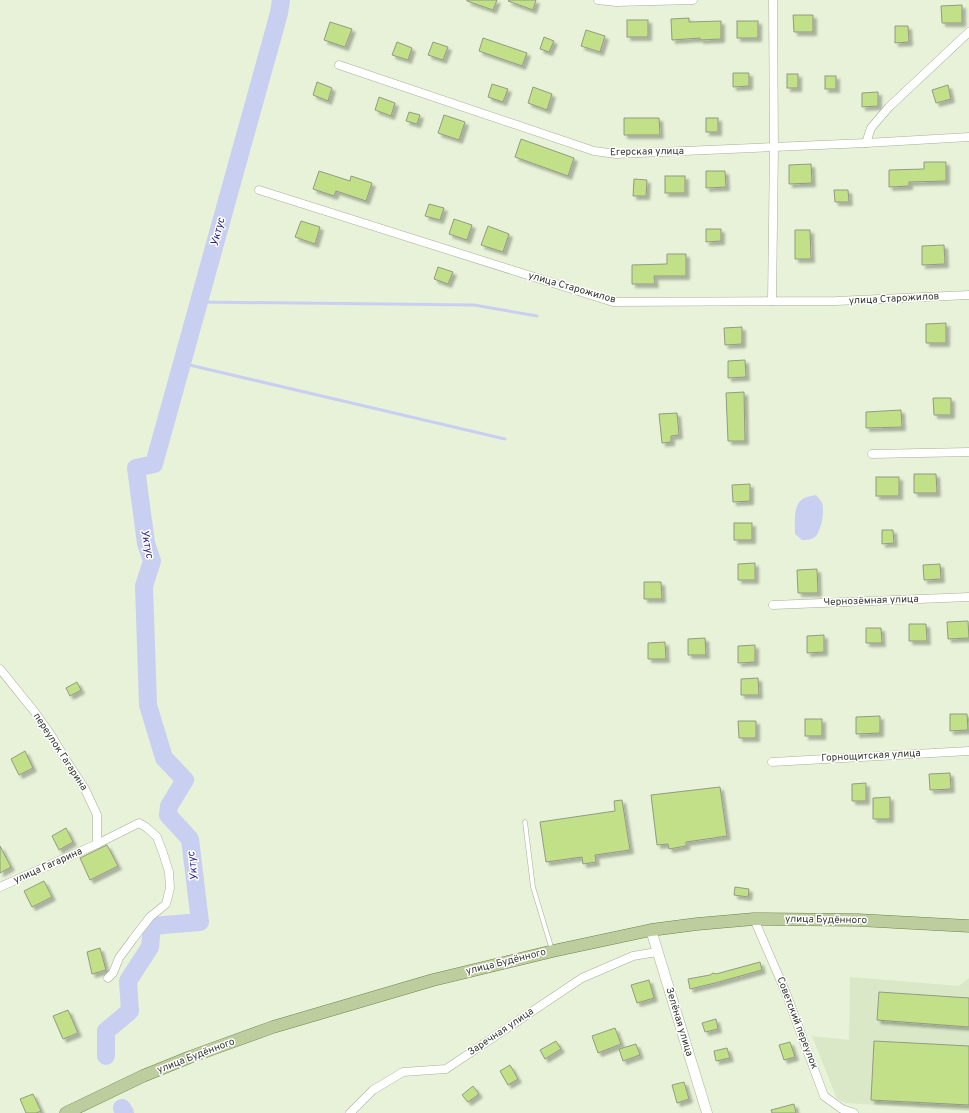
<svg xmlns="http://www.w3.org/2000/svg" width="969" height="1113" font-family="Overpass,sans-serif">
	<defs>
		<filter id="shadow"><feDropShadow dx="3.5" dy="3.5" stdDeviation="1" flood-color="#0004"/></filter>
	</defs>
	<rect width="100%" height="100%" fill="#e8f2d8"/>
	<path fill="#dbe8c7" d="M850 977 959 986 969 978V1111L846 1103 837 1099 812 1036 849 1040Z"/>
	<path fill="#c9cff1" d="M816 495C818 498 821 500 822 503 825 510 821 532 815 537 811 540 806 540 802 540L795 534C795 522 792 501 807 497 810 496 813 496 816 495Z"/>
	<g fill="none" stroke-linecap="round" stroke-linejoin="round">
		<g stroke="#c9cff1" stroke-width="3">
			<path d="M198 302 474 305 537 316"/>
			<path d="M181 363 505 439"/>
		</g>
		<g stroke="#c9cff1" stroke-width="18">
			<path d="M106 1056V1031L130 1011 128 981 150 947 152 926 200 922 190 839 168 815 169 806 185 780 164 758 148 705 144 586 152 561 146 543 136 468 154 464 279 13 281 0"/>
			<path d="M122 1108 125 1113"/>
		</g>
	</g>
	<g fill="#c1e087" stroke="#929b83" filter="url(#shadow)">
		<path d="M467 0H497L493 10 467 1Z"/>
		<path d="M509 0H536L533 10 508 1Z"/>
		<path d="M962 5V23H942L941 6Z"/>
		<path d="M793 15H813V32H794Z"/>
		<path d="M689 18V22L721 21V39L700 40V38L672 40 671 19Z"/>
		<rect x="627" y="20" width="21" height="17"/>
		<rect x="737" y="21" width="21" height="17"/>
		<path d="M330 22 352 29 345 47 324 40Z"/>
		<path d="M895 26H908L909 42 895 43Z"/>
		<path d="M586 30 605 36 600 52 581 46Z"/>
		<path d="M544 37 554 41 549 52 540 49Z"/>
		<path d="M483 38 527 53 522 66 479 51Z"/>
		<path d="M397 42 412 48 408 60 392 55Z"/>
		<path d="M433 42 448 47 443 60 428 55Z"/>
		<path d="M733 73H749V86L733 87Z"/>
		<rect x="787" y="74" width="11" height="14"/>
		<rect x="825" y="76" width="11" height="13"/>
		<path d="M317 82 332 88 328 101 313 95Z"/>
		<path d="M492 84 508 89 503 102 488 97Z"/>
		<path d="M948 85 951 99 936 103 932 90Z"/>
		<path d="M533 87 552 94 547 110 528 103Z"/>
		<path d="M878 92V106L862 107V93Z"/>
		<path d="M379 97 395 103 391 116 375 110Z"/>
		<path d="M409 112 420 115 417 124 406 121Z"/>
		<path d="M444 115 465 122 459 140 438 133Z"/>
		<path d="M624 118H659L660 135H624Z"/>
		<rect x="706" y="118" width="12" height="14"/>
		<path d="M521 139 574 158 568 176 515 157Z"/>
		<path d="M924 162H946V181L909 182V186L889 187V170L924 169Z"/>
		<path d="M811 164 812 183 789 184V165Z"/>
		<path d="M319 171 350 181 351 176 372 183 366 201 336 191 334 196 313 189Z"/>
		<path d="M706 171H725L726 187 706 188Z"/>
		<rect x="665" y="176" width="20" height="17"/>
		<path d="M634 179 647 180 646 196H633Z"/>
		<path d="M834 190H848L849 202H835Z"/>
		<path d="M429 204 444 208 440 220 425 216Z"/>
		<path d="M454 219 472 225 467 240 449 234Z"/>
		<path d="M301 221 320 227 315 244 295 237Z"/>
		<path d="M488 226 509 234 503 252 481 245Z"/>
		<path d="M706 229H721V241L706 242Z"/>
		<path d="M795 230H810L811 259H795Z"/>
		<path d="M944 245 945 264 922 265V246Z"/>
		<path d="M667 254H686V276H654L655 284H632V265L667 264Z"/>
		<path d="M438 267 453 272 448 284 434 279Z"/>
		<path d="M946 323V343H926V324Z"/>
		<path d="M742 327V344L725 345 724 328Z"/>
		<path d="M745 360 746 377 728 378V361Z"/>
		<path d="M744 392 745 441H728L726 393Z"/>
		<path d="M933 398H951V415H934Z"/>
		<path d="M901 410 902 427 866 428V412Z"/>
		<path d="M677 413 679 435 671 436V442L662 443 659 414Z"/>
		<path d="M914 474H936L937 493H914Z"/>
		<rect x="876" y="477" width="23" height="19"/>
		<path d="M750 484V501L733 502 732 485Z"/>
		<rect x="734" y="523" width="18" height="17"/>
		<path d="M882 530H893L894 543 882 544Z"/>
		<path d="M755 563V580H738V564Z"/>
		<path d="M940 564 941 579 924 580 923 565Z"/>
		<path d="M817 569 818 593H798L797 570Z"/>
		<path d="M644 582H661L662 599H644Z"/>
		<path d="M968 621 969 638 948 639 947 622Z"/>
		<path d="M909 624H926L927 641H909Z"/>
		<path d="M866 628H881L882 643H866Z"/>
		<path d="M824 635V652L807 653V636Z"/>
		<path d="M705 638 706 655H688V639Z"/>
		<path d="M665 642 666 659H648V643Z"/>
		<path d="M755 645V662L738 663V646Z"/>
		<path d="M758 678 759 695H741V679Z"/>
		<path d="M77 682 81 690 70 696 66 688Z"/>
		<path d="M950 714H967L968 730 950 731Z"/>
		<path d="M880 716V733L856 734V717Z"/>
		<rect x="805" y="719" width="17" height="17"/>
		<path d="M738 721H756V738H739Z"/>
		<path d="M25 751 33 768 19 775 11 759Z"/>
		<path d="M950 773 951 789 930 790 929 774Z"/>
		<path d="M866 783V801H852V784Z"/>
		<path d="M720 787 727 836 686 842V846L669 849 668 844 657 845 651 795Z"/>
		<path d="M890 797V819H873V798Z"/>
		<path d="M622 800 630 850 595 855 596 862 583 864 582 857 546 862 540 822 615 811 614 801Z"/>
		<path d="M66 828 73 842 59 850 52 836Z"/>
		<path d="M107 845 118 866 90 880 80 858Z"/>
		<path d="M0 846 11 867 0 873Z"/>
		<path d="M44 881 52 897 32 907 24 891Z"/>
		<path d="M735 887 749 889 748 897 734 895Z"/>
		<path d="M100 948 106 970 92 974 87 952Z"/>
		<path d="M760 962 762 970 715 983 690 989 688 979 710 975 713 973 716 974Z"/>
		<path d="M649 980 654 998 637 1003 631 985Z"/>
		<path d="M879 992 969 998V1027L877 1020Z"/>
		<path d="M68 1010 78 1033 63 1039 53 1016Z"/>
		<path d="M716 1019 718 1029 705 1032 702 1023Z"/>
		<path d="M615 1028 621 1044 598 1053 592 1036Z"/>
		<path d="M556 1041 561 1049 545 1059 540 1050Z"/>
		<path d="M874 1041 969 1046V1105L871 1100Z"/>
		<path d="M790 1042 795 1057 784 1060 779 1045Z"/>
		<path d="M636 1044 640 1055 623 1061 619 1049Z"/>
		<path d="M727 1048 730 1058 716 1061 714 1051Z"/>
		<path d="M510 1065 518 1079 508 1085 500 1071Z"/>
		<path d="M684 1082 689 1099 677 1103 672 1085Z"/>
		<path d="M473 1086 479 1094 468 1102 462 1095Z"/>
		<path d="M33 1094 41 1111 36 1113H26L20 1099Z"/>
		<path d="M794 1104 796 1113H772L771 1110Z"/>
	</g>
	<g fill="none" stroke-linecap="round" stroke-linejoin="round">
		<g stroke="#a6b097" stroke-width="5">
			<path id="service" d="M525 822 533 887 552 950"/>
		</g>
		<g stroke="#a6b097" stroke-width="9">
			<g id="minor">
				<path d="M598 0 616 2 693 0"/>
				<path d="M339 65 594 151 616 154 866 143 969 137"/>
				<path d="M866 143 871 128 889 107 969 32"/>
				<path d="M259 190 613 302 836 301 969 295"/>
				<path d="M772 301 774 147 773 0"/>
				<path d="M872 454 969 452"/>
				<path d="M773 605 969 597"/>
				<path d="M0 669 34 711 51 735 66 760 85 789 97 815V844"/>
				<path d="M772 762 969 751"/>
				<path d="M0 887 97 844 139 823 146 827 157 837 163 853 169 872 170 888 166 904 150 917 133 939 119 958 113 973 108 978"/>
				<path d="M754 919 786 993 824 1096 842 1109 854 1113"/>
				<path d="M350 1113 373 1090 403 1072 446 1069 582 978 633 956 657 952"/>
			</g>
		</g>
		<g stroke="#a6b097" stroke-width="11">
			<path id="tertiary" d="M651 930 707 1113"/>
		</g>
		<g stroke="#71834e" stroke-width="13">
			<path id="primary" d="M66 1113 143 1076 190 1057 273 1027 433 980 553 951 651 930 697 924 754 919 858 920 969 926"/>
		</g>
		<use href="#service" stroke="#fff" stroke-width="4"/>
		<use href="#minor" stroke="#fff" stroke-width="8"/>
		<use href="#tertiary" stroke="#fff" stroke-width="10"/>
		<use href="#primary" stroke="#bdcd9e" stroke-width="12"/>
	</g>
	<g text-anchor="middle" dominant-baseline="central" stroke-width="3" stroke-linejoin="round" paint-order="stroke">
		<g font-size="10" fill="#35392f" stroke="#fff">
			<text transform="translate(647 152) rotate(-1)">Егерская улица</text>
			<text transform="translate(572 288) rotate(16)">улица Старожилов</text>
			<text transform="translate(894 299) rotate(-3)">улица Старожилов</text>
			<text transform="translate(871 601) rotate(-2)">Чернозёмная улица</text>
			<text transform="translate(60 752) rotate(57)">переулок Гагарина</text>
			<text transform="translate(871 756) rotate(-3)">Горнощитская улица</text>
			<text transform="translate(48 866) rotate(-24)">улица Гагарина</text>
			<text transform="translate(826 920) rotate(1)">улица Будённого</text>
			<text transform="translate(506 962) rotate(-14)">улица Будённого</text>
			<text transform="translate(679 1022) rotate(73)">Зелёная улица</text>
			<text transform="translate(797 1023) rotate(69)">Советский переулок</text>
			<text transform="translate(501 1032) rotate(-34)">Заречная улица</text>
			<text transform="translate(196 1056) rotate(-21)">улица Будённого</text>
		</g>
		<g font-size="11" font-style="italic" fill="#2b2582" stroke="#fff">
			<text transform="translate(218 232) rotate(-75)">Уктус</text>
			<text transform="translate(147 544) rotate(79)">Уктус</text>
			<text transform="translate(193 866) rotate(-97)">Уктус</text>
		</g>
	</g>
</svg>
